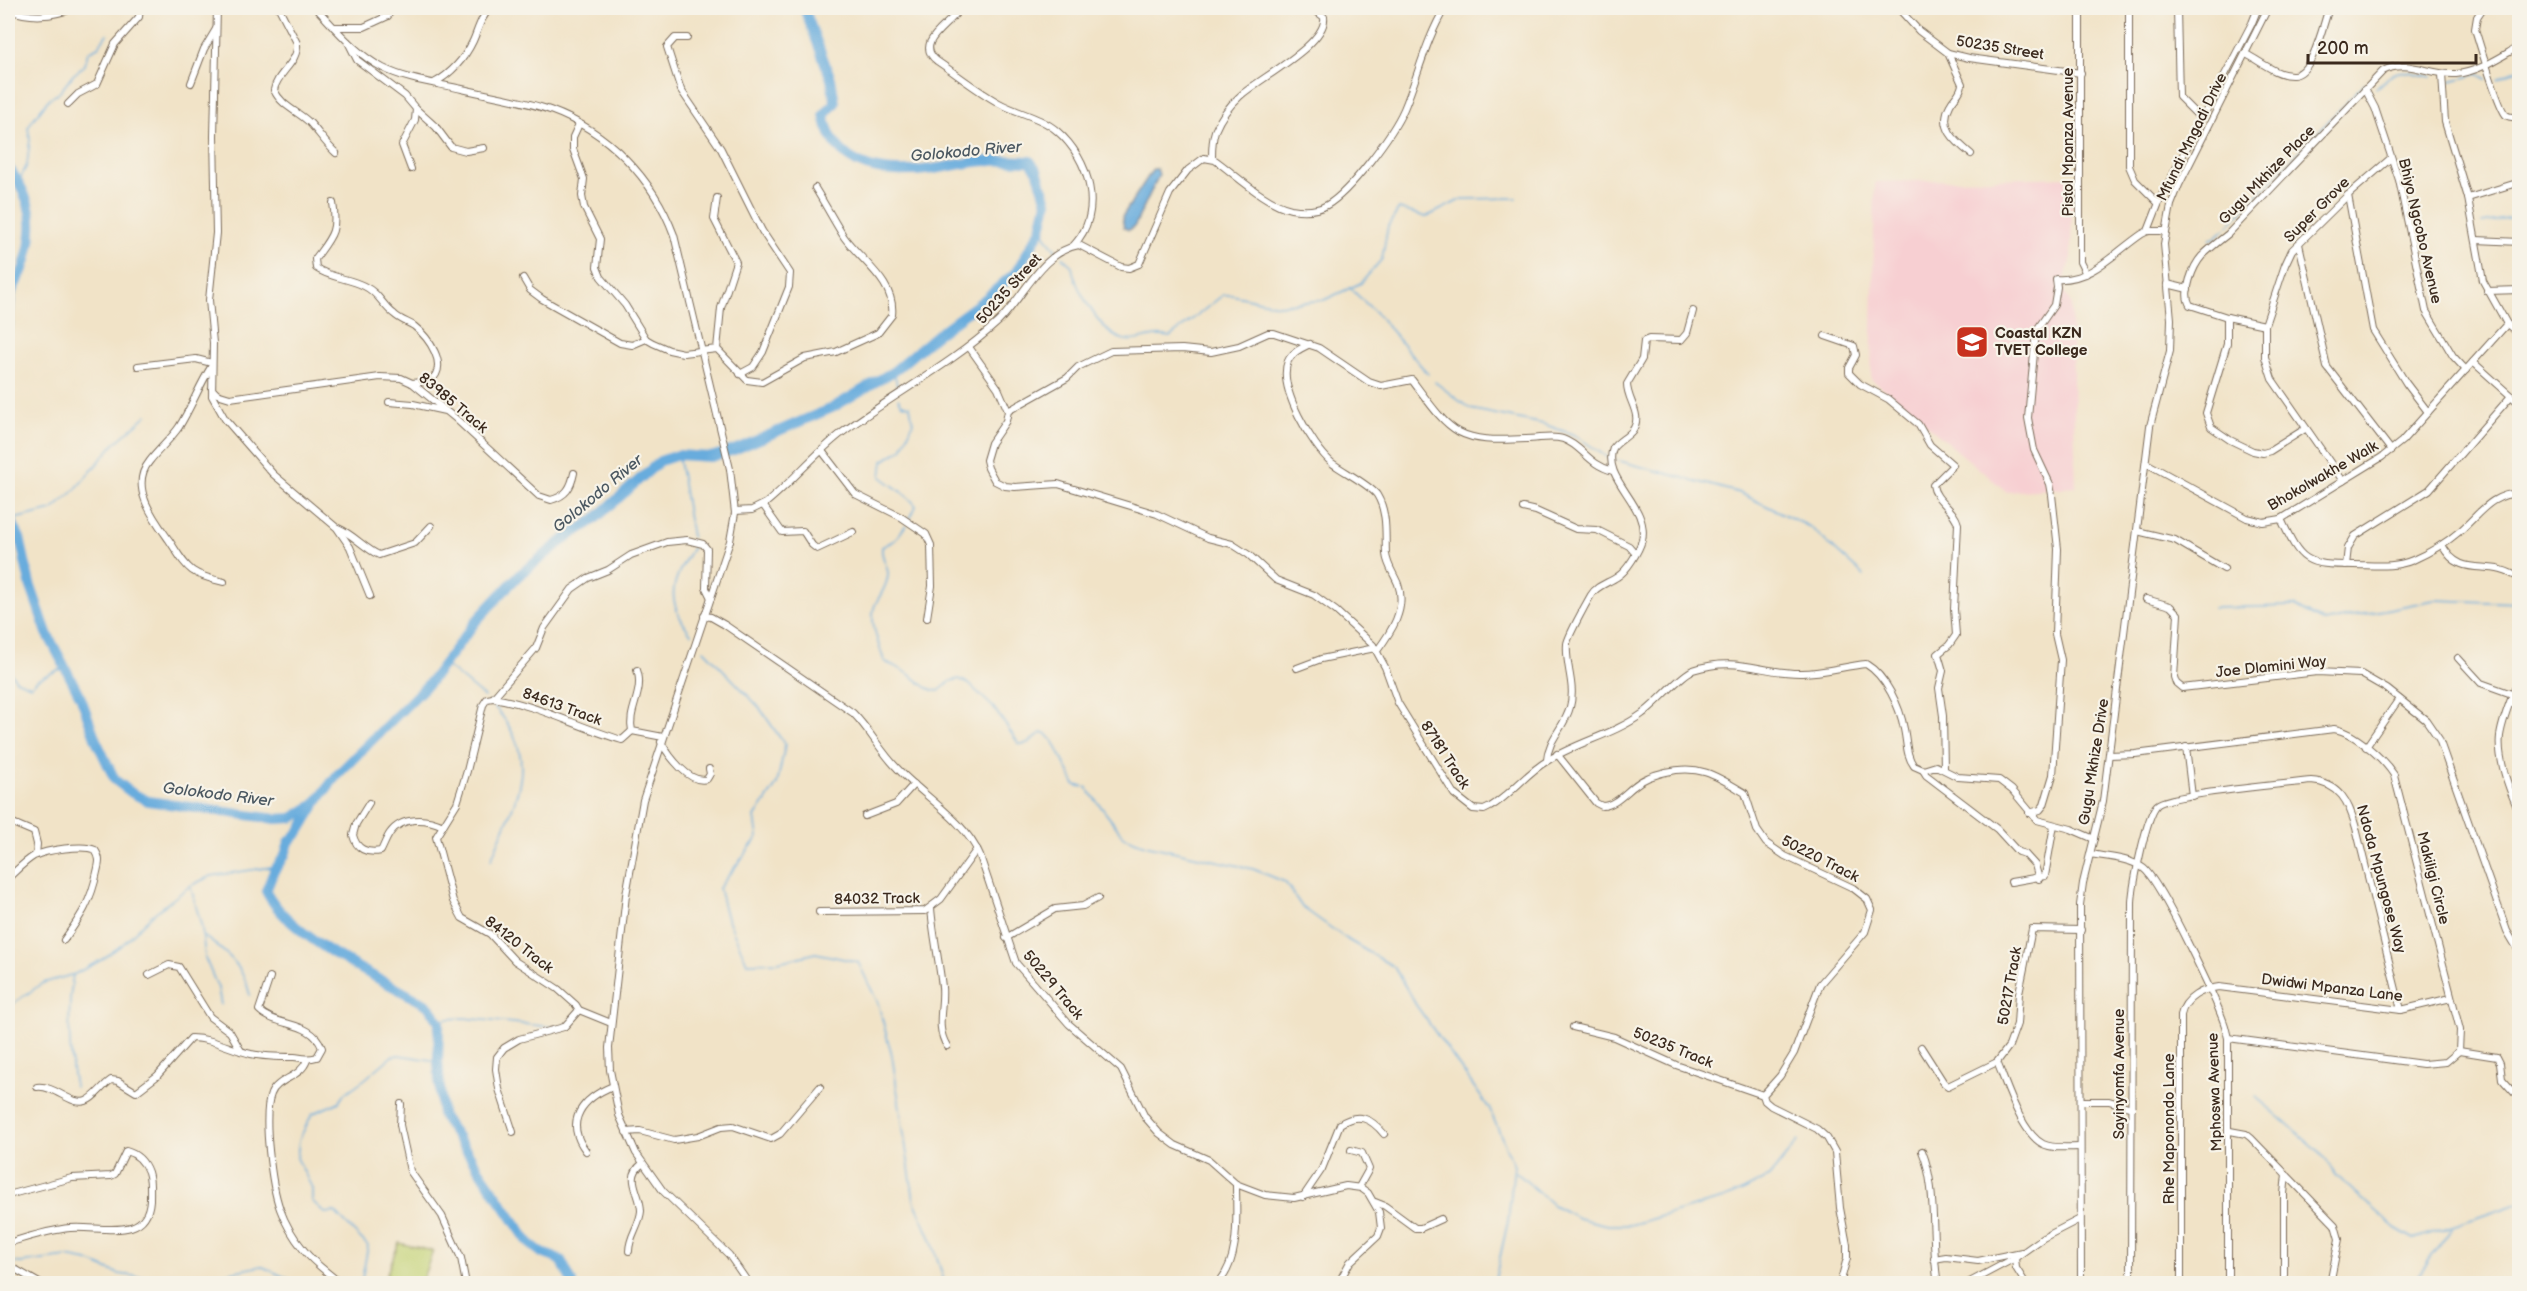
<svg xmlns="http://www.w3.org/2000/svg" width="2527" height="1291" font-family="'Balsamiq Sans',sans-serif">
	<rect width="100%" height="100%" fill="#f7f3e8"/>
	<filter id="ink" filterUnits="userSpaceOnUse"><feTurbulence type="fractalNoise" baseFrequency=".0167" numOctaves="2"/><feDisplacementMap in="SourceGraphic" scale="12" xChannelSelector="R" yChannelSelector="G"/><feConvolveMatrix kernelMatrix="1 2 1 2 8 2 1 2 1" color-interpolation-filters="sRGB"/></filter>
	<filter id="wash" filterUnits="userSpaceOnUse"><feTurbulence type="fractalNoise" baseFrequency=".008" numOctaves="4" result="noise"/><feDisplacementMap in="SourceGraphic" scale="24" xChannelSelector="R" yChannelSelector="G"/><feGaussianBlur stdDeviation="1.35" result="paint"/><feColorMatrix in="noise" values="0 0 0 0 0 0 0 0 0 0 0 0 0 0 0 0 0 1.4 0 .05"/><feComposite in="paint" operator="in"/></filter>
	<g filter="url(#wash)">
		<rect width="100%" height="100%" fill="#f1e3c7"/>
		<path fill="#f7cfd2" d="M2072 177 2071 263 2065 273V292L2071 304 2076 487 2007 492 1871 379 1875 182Z"/>
		<path fill="#c3d275" stroke="#7f7e4a" stroke-width="1.5" d="M399 1243 433 1251 421 1283H383Z"/>
		<path fill="#68acdd" stroke="#526b7e" stroke-width="1.5" d="M1153 169H1157L1159 175 1134 227 1129 230 1124 228 1122 217Z"/>
		<g fill="none" stroke-linecap="round" stroke-linejoin="round">
			<g stroke="#68acdd" stroke-width="1.5">
				<path d="M2498 79 2520 68"/>
				<path d="M2451 81 2478 74 2487 79"/>
				<path d="M2376 88C2399 65 2402 71 2432 77"/>
				<path d="M19 181 27 165 30 139 28 128 32 121 48 100 60 92 73 75 85 65 88 52 98 47 107 34"/>
				<path d="M2482 223 2520 217"/>
				<path d="M2228 226 2365 83"/>
				<path d="M1041 229 1056 251"/>
				<path d="M2210 239 2215 238 2225 229"/>
				<path d="M1062 257 1072 266C1074 286 1100 330 1119 338 1132 344 1144 337 1156 336 1160 335 1165 336 1170 337L1223 295H1232L1278 305 1324 300 1361 283 1382 259 1388 226 1399 209 1426 217 1462 199 1516 198"/>
				<path d="M1350 288 1378 315 1428 374"/>
				<path d="M894 371 898 390"/>
				<path d="M1435 382 1470 409 1543 424 1575 435 1608 458"/>
				<path d="M898 398 902 404 910 406 913 423 902 449 883 461 881 477C892 486 909 495 916 506L910 519"/>
				<path d="M678 455 692 537"/>
				<path d="M1616 460 1740 493 1810 527 1864 576"/>
				<path d="M10 520 52 510 73 492 115 443 147 415"/>
				<path d="M906 525 895 540 882 547C880 557 888 564 888 574 888 586 879 596 875 605 868 621 880 646 884 661 893 666 903 669 910 675 921 682 925 690 939 691L951 681 959 679 969 684 993 707 1019 744C1027 746 1035 738 1041 733H1046L1054 742 1075 785 1083 787"/>
				<path d="M2213 608 2295 606 2324 622 2434 600 2520 603"/>
				<path d="M691 634C664 599 671 583 693 547"/>
				<path d="M704 650 759 707 785 745 777 784 755 817 758 837 719 888 726 915 747 963 778 962 816 953 858 962 878 1003 892 1056 914 1200 931 1239 943 1277 941 1284"/>
				<path d="M443 663 484 697"/>
				<path d="M8 669 16 680 31 686 38 679 65 667"/>
				<path d="M490 702C545 759 515 799 491 860"/>
				<path d="M1086 787 1124 837 1145 845 1253 869 1285 882 1302 907 1348 940 1394 967 1416 1005 1489 1108 1514 1166 1508 1221 1494 1284"/>
				<path d="M191 888 202 928 205 958 218 988 221 1005"/>
				<path d="M202 935C228 954 242 963 250 995"/>
				<path d="M73 975C67 1009 69 1053 75 1087"/>
				<path d="M8 1007 43 983 75 974 101 960 123 944 152 915 190 886 211 876 278 866"/>
				<path d="M439 1023 446 1019 464 1018 552 1027"/>
				<path d="M2256 1097 2318 1150 2337 1176 2363 1200 2395 1228 2414 1239 2520 1203"/>
				<path d="M1515 1171 1553 1205 1578 1218 1607 1225H1630L1723 1199 1744 1190 1769 1177 1798 1141"/>
				<path d="M8 1261 20 1263 67 1257 88 1261 119 1274 148 1278H202L261 1266 299 1284"/>
				<path d="M361 1284 368 1246 335 1212 325 1213 312 1201V1188L297 1158 299 1140 312 1114 339 1102 344 1094 365 1079 392 1056 399 1055 438 1061"/>
				<path d="M2412 1284 2452 1228"/>
			</g>
			<g stroke="#68acdd" stroke-width="10">
				<path d="M8 167C33 199 37 227 24 266 22 275 15 283 12 291 9 303 9 316 8 328"/>
				<path d="M8 514 20 538 30 584 47 633 81 698 96 740 115 780 132 793 148 801 276 819 292 818 315 804 337 775 430 682 477 620 518 576 566 538 594 520 660 461 678 455 711 457 734 450 832 408 894 371 935 336 985 299 1016 272 1041 229 1047 202 1037 170 1030 161C1008 160 983 160 961 164 910 175 837 183 824 115L835 103 831 79 804 8"/>
				<path d="M314 807 299 832 289 842 285 855 274 871 266 891C290 939 380 978 427 1005L434 1013 439 1023 438 1061 442 1115 529 1243 542 1253 561 1260 573 1284"/>
			</g>
		</g>
	</g>
	<g filter="url(#ink)">
		<g fill="none" stroke-linecap="round" stroke-linejoin="round">
			<g stroke="#7b6b59" stroke-width="8">
				<g id="minor">
					<path d="M217 8 214 136 216 233 209 300 213 343 212 396 225 419 273 474 337 528 350 547 370 596"/>
					<path d="M279 8 297 43C299 63 277 72 274 90 282 107 298 111 310 123 319 133 326 144 336 153"/>
					<path d="M316 8C336 29 356 54 383 68 407 80 435 83 462 89 491 96 522 100 550 110 608 131 653 178 674 235L730 469 735 513 730 541 643 800 626 895 609 1048 610 1070 619 1115 636 1153 663 1191 729 1255 749 1284"/>
					<path d="M960 8C950 26 913 42 937 61 958 75 977 91 999 103 1017 113 1041 117 1057 131 1090 159 1105 213 1073 246"/>
					<path d="M1898 8 1919 31 1948 53 1969 58 2081 73"/>
					<path d="M2080 8V262L2086 274"/>
					<path d="M2129 8V166L2135 180 2158 203"/>
					<path d="M2177 8 2179 97 2201 119"/>
					<path d="M2483 8 2477 17 2475 29C2479 42 2499 110 2506 115 2510 118 2514 117 2520 117"/>
					<path d="M8 10C31 18 51 17 74 8"/>
					<path d="M334 27H364L388 16 392 8"/>
					<path d="M687 38H675L667 47 681 90 721 149 762 231 790 273 789 287 763 352 753 367 740 374"/>
					<path d="M348 42 357 60 405 96 416 109 436 127 451 147 466 151 484 148"/>
					<path d="M1948 53 1962 84C1961 94 1954 97 1950 105 1938 127 1955 141 1971 154"/>
					<path d="M2246 54C2260 61 2277 76 2293 75 2313 75 2323 24 2329 8"/>
					<path d="M2442 74 2445 122 2468 198 2483 281 2507 324 2520 335"/>
					<path d="M191 83 204 49 216 29"/>
					<path d="M434 83C451 74 465 58 473 41 478 30 481 16 491 8"/>
					<path d="M2365 89 2375 108 2399 180 2426 311 2453 356 2466 370"/>
					<path d="M68 104 78 94 97 84 115 44 139 17 140 8"/>
					<path d="M579 124 573 137V149L584 179 582 196 584 207 600 239 597 267 601 277 625 305 646 339 653 343 669 350 683 353 717 349 747 380 762 382 805 358 836 352 878 333 892 315C896 282 861 261 844 237 834 221 825 204 815 188"/>
					<path d="M1212 158C1212 149 1212 140 1215 131 1220 119 1229 106 1239 97 1256 80 1328 44 1324 17L1312 8"/>
					<path d="M411 169 402 145 415 120 416 109"/>
					<path d="M2348 195 2373 330 2406 383 2428 412"/>
					<path d="M2468 198 2520 182"/>
					<path d="M333 203C338 232 331 237 315 259L316 268C330 278 349 278 364 286 379 293 382 305 394 314 400 320 408 322 414 326 428 337 450 366 430 381L412 383"/>
					<path d="M2148 231 2162 195 2252 23 2258 8"/>
					<path d="M2476 240 2520 242"/>
					<path d="M2299 244 2327 367 2391 450"/>
					<path d="M523 278 530 290 542 299 620 343 632 345 646 339"/>
					<path d="M2167 284 2188 289"/>
					<path d="M2487 291 2520 290"/>
					<path d="M2227 317V344L2206 413 2211 427 2230 440 2253 451 2263 453 2270 451 2305 429"/>
					<path d="M2265 325 2227 317 2190 305C2182 293 2193 266 2202 256 2210 248 2219 241 2228 234L2383 71C2406 58 2431 76 2456 74 2479 72 2500 57 2520 46"/>
					<path d="M1825 336 1854 346 1856 355 1849 368V373L1860 384 1888 399 1918 424 1930 445 1953 465 1933 485C1935 501 1954 508 1958 524L1954 609 1956 635 1949 645 1938 654 1943 671 1939 688 1943 716 1944 769"/>
					<path d="M1310 344C1302 348 1292 352 1288 361 1277 387 1312 446 1332 463 1344 472 1370 485 1377 495 1388 513 1385 534 1386 554 1387 565 1394 574 1398 584 1407 609 1391 632 1377 651"/>
					<path d="M969 347 998 388 1008 411 1006 421 991 443 986 460 988 468 995 481 1005 486 1015 487 1058 484 1157 514 1208 538 1232 544 1249 555 1276 580 1314 595 1336 611 1373 645 1385 667 1398 703 1454 794 1473 809 1484 810 1490 807C1511 795 1526 773 1547 761 1577 742 1613 735 1642 714 1657 704 1680 675 1693 670 1738 655 1761 674 1802 673 1824 673 1845 666 1866 664 1886 676 1900 707 1904 729 1907 742 1906 756 1914 766L1923 770 1936 766 1958 777 1999 780 2012 790 2037 820 2071 829 2094 839"/>
					<path d="M717 349 721 308 736 262 714 219 717 198"/>
					<path d="M2473 362 2520 404"/>
					<path d="M138 366 196 359 212 363"/>
					<path d="M211 367C199 386 191 408 179 427 170 440 158 450 149 462 129 487 154 519 169 540 188 569 188 574 224 582"/>
					<path d="M212 389 217 394 230 398 380 377 401 378 412 383 456 419 539 496 551 500C566 496 571 488 574 473"/>
					<path d="M389 402 413 404 445 411"/>
					<path d="M1008 411 1067 378 1078 367 1111 351 1182 349 1211 352 1239 346 1268 333H1274L1319 348 1369 382 1381 386 1412 380C1452 434 1456 443 1526 439 1539 439 1551 435 1563 439 1583 446 1587 464 1613 471"/>
					<path d="M822 451 855 494 901 517 926 534 931 545 932 586 927 618"/>
					<path d="M2146 463 2247 518 2263 522 2281 519 2382 457 2402 441 2507 324"/>
					<path d="M2343 481 2272 379 2265 357V325L2285 265 2292 250 2348 195 2391 158"/>
					<path d="M763 505 782 532 803 531 812 545 817 549 853 532"/>
					<path d="M1523 508 1536 511 1576 529 1597 530 1629 546 1635 553"/>
					<path d="M735 511 752 510 766 503C793 481 815 453 843 432 894 394 951 365 998 322 1023 298 1042 251 1079 245L1121 267 1129 268 1139 264 1170 193 1188 170 1204 158 1215 160C1236 175 1266 204 1291 209 1303 211 1317 211 1327 205 1350 192 1393 134 1404 109 1418 76 1426 39 1445 8"/>
					<path d="M2281 519C2301 562 2305 565 2354 565 2373 565 2395 568 2413 560 2429 553 2446 543 2460 531 2480 514 2490 494 2520 493"/>
					<path d="M338 528C354 535 364 548 379 555L415 543 431 526"/>
					<path d="M2137 531 2175 540 2224 569"/>
					<path d="M2442 545C2462 582 2490 556 2520 579"/>
					<path d="M2346 565 2348 548 2355 536 2429 490 2511 396"/>
					<path d="M2146 599 2170 606 2178 614 2174 677 2176 683 2182 688 2317 672 2361 674 2387 689 2426 720 2439 739 2507 931 2520 953"/>
					<path d="M704 616 711 617 725 625 853 713C870 730 880 751 897 768 922 795 966 821 980 856L1016 963 1069 1024 1121 1069 1145 1117 1159 1133 1175 1145 1209 1160 1236 1184 1265 1195 1294 1198 1346 1186 1361 1188 1368 1193 1379 1212 1381 1228 1378 1236 1350 1262 1338 1284"/>
					<path d="M2458 658 2481 683 2520 697"/>
					<path d="M1297 668 1321 659 1375 648"/>
					<path d="M637 670C645 692 627 710 632 731L663 737"/>
					<path d="M2520 676C2513 695 2503 716 2500 736 2497 760 2510 792 2520 814"/>
					<path d="M493 698C538 705 578 727 622 740L632 731"/>
					<path d="M661 742C669 756 690 785 707 779L710 774 709 769"/>
					<path d="M2186 747 2192 796"/>
					<path d="M2366 747 2399 699"/>
					<path d="M1557 754 1596 803 1602 806C1614 806 1624 794 1633 787 1643 778 1654 775 1666 772 1700 764 1717 776 1745 793L1757 830 1766 843 1785 856 1853 888 1867 899 1872 910 1865 932 1820 984 1794 1053 1780 1076 1763 1095 1765 1101 1771 1106 1817 1129 1827 1138 1835 1152 1840 1208 1847 1245V1258L1840 1284"/>
					<path d="M2109 755 2135 754 2334 729C2354 732 2383 758 2394 775L2460 1030 2459 1051 2446 1062 2423 1064 2228 1038"/>
					<path d="M1547 760C1548 739 1565 727 1570 707 1576 685 1565 665 1567 644 1567 638 1587 602 1591 595 1596 586 1608 583 1617 577 1627 571 1639 551 1642 540 1650 505 1601 480 1613 448 1618 441 1626 438 1632 431 1644 415 1627 401 1627 384L1642 359 1644 341 1649 339 1681 340 1687 333 1693 311"/>
					<path d="M1923 770 1926 775 1997 829 2018 852 2025 854 2035 865 2039 879"/>
					<path d="M369 803 356 824 353 835C356 849 367 854 381 851 384 845 386 839 390 833 402 816 427 818 443 826"/>
					<path d="M2029 813 2040 810 2044 805 2053 775 2061 660 2055 634 2058 549 2052 495 2050 484 2034 450 2028 418 2036 331 2054 305 2057 287 2056 279C2091 282 2115 252 2142 234L2148 231H2165"/>
					<path d="M865 816 896 804 914 784"/>
					<path d="M8 821 34 832 37 844 36 855"/>
					<path d="M2090 854C2106 857 2130 858 2143 868 2160 880 2217 1001 2225 1026L2228 1038V1284"/>
					<path d="M8 878C16 871 24 862 34 856 46 850 84 844 95 850 101 859 99 863 97 872 91 902 81 916 64 940"/>
					<path d="M2011 882 2045 876 2054 825"/>
					<path d="M931 908C933 934 939 960 942 987 944 1007 935 1027 947 1046"/>
					<path d="M819 912 925 911 941 899 977 849"/>
					<path d="M1006 938 1055 909 1083 906 1098 898"/>
					<path d="M149 975 169 965 179 967 210 1017 230 1032 241 1051"/>
					<path d="M611 1023 579 1010 576 1005 558 989 515 961 490 934 462 918 453 901 436 837 457 803 467 771 483 705 487 699 493 698 536 648 544 628 572 589 588 578 608 570 631 555 667 542 687 540 703 544 707 549 706 588 711 598"/>
					<path d="M1573 1027 1614 1037 1676 1065 1763 1095"/>
					<path d="M1921 1047 1944 1083 1948 1086 1997 1062 2009 1046 2017 1024 2019 993 2032 929 2081 930"/>
					<path d="M2459 1051 2497 1057 2500 1063 2502 1079 2520 1099"/>
					<path d="M307 1060C301 1078 277 1078 271 1094 262 1116 272 1187 280 1209 285 1223 294 1238 303 1249 313 1263 328 1272 341 1284"/>
					<path d="M1997 1062C2006 1083 2021 1133 2043 1144 2053 1149 2069 1147 2080 1147"/>
					<path d="M37 1087C55 1085 71 1106 86 1101 95 1098 102 1086 111 1080L118 1081 136 1092 157 1076 191 1038C212 1038 230 1049 251 1054 265 1057 279 1057 294 1057 303 1058 307 1060 317 1057L322 1048C312 1020 277 1028 259 1010L270 977"/>
					<path d="M2081 1101H2109L2132 1108"/>
					<path d="M401 1104 400 1125 410 1171 442 1216 461 1258 466 1284"/>
					<path d="M2230 1131 2246 1134 2251 1138 2335 1225 2339 1239 2330 1284"/>
					<path d="M513 1132 499 1089 496 1069 497 1057 504 1048 519 1039 564 1027 579 1010"/>
					<path d="M626 1132 640 1131 674 1140 698 1136 721 1127 733 1126 771 1139 780 1134 820 1087"/>
					<path d="M1351 1150 1362 1153 1369 1169 1359 1187"/>
					<path d="M586 1151C563 1121 583 1098 613 1086"/>
					<path d="M1922 1151C1938 1189 1930 1241 1938 1284"/>
					<path d="M8 1195 72 1178 111 1176 115 1174 126 1151C137 1154 144 1161 148 1172 151 1181 150 1190 150 1200 147 1243 99 1225 70 1228 49 1230 28 1237 8 1243"/>
					<path d="M1303 1197 1322 1169 1340 1124C1358 1112 1371 1118 1384 1134"/>
					<path d="M1375 1202 1385 1206 1415 1228H1421L1441 1219"/>
					<path d="M629 1251C629 1236 640 1225 641 1211 641 1193 624 1178 642 1164"/>
					<path d="M2015 1258 2016 1268 2026 1284"/>
					<path d="M1934 1259 1946 1257 1978 1261 2022 1252"/>
					<path d="M8 1265 41 1284"/>
					<path d="M1217 1284C1241 1261 1236 1214 1236 1184"/>
					<path d="M1966 1284 2015 1258 2043 1238 2080 1219"/>
					<path d="M2081 1284 2080 905 2083 883 2103 801 2150 426 2170 351 2171 319 2164 244 2171 205 2179 185 2268 8"/>
					<path d="M2131 1284 2132 902C2133 885 2146 816 2157 805 2168 794 2287 784 2311 781 2340 783 2349 802 2356 828L2401 1010"/>
					<path d="M2181 1284V1015C2185 997 2203 989 2219 987L2401 1010 2451 998"/>
					<path d="M2284 1284V1194L2286 1174"/>
				</g>
			</g>
			<use href="#minor" stroke="#fff" stroke-width="6"/>
		</g>
	</g>
	<defs>
		<g id="university-square" transform="scale(1.725)"><rect x="-9" y="-9" width="18" height="18" rx="4" fill="#c8321e" stroke="#f7f3e8"/><path d="M0-5L7-2L0 1L-7-2ZM-4 1L0 2.5L4 1V4Q0 6-4 4Z" fill="#fff"/></g>
	</defs>
	<g fill-rule="evenodd">
		<use href="#university-square" x="1972" y="342"/>
	</g>
	<g text-anchor="middle" dominant-baseline="central" stroke-width="4.5" stroke-linejoin="round" paint-order="stroke">
		<g font-size="15" fill="#3b2a1e" stroke="#f7f3e8">
			<text transform="translate(2000 48) rotate(9)">50235 Street</text>
			<text transform="translate(2192 137) rotate(-64)">Mfundi Mngadi Drive</text>
			<text transform="translate(2068 142) rotate(-90)">Pistol Mpanza Avenue</text>
			<text transform="translate(2267 175) rotate(-46)">Gugu Mkhize Place</text>
			<text transform="translate(2317 210) rotate(-45)">Super Grove</text>
			<text transform="translate(2420 231) rotate(77)">Bhiyo Ngcobo Avenue</text>
			<text transform="translate(1009 289) rotate(-48)">50235 Street</text>
			<text transform="translate(453 403) rotate(40)">83985 Track</text>
			<text transform="translate(2323 476) rotate(-30)">Bhokolwakhe Walk</text>
			<text transform="translate(2271 667) rotate(-6)">Joe Dlamini Way</text>
			<text transform="translate(562 707) rotate(20)">84613 Track</text>
			<text transform="translate(1445 755) rotate(57)">87181 Track</text>
			<text transform="translate(2094 762) rotate(-81)">Gugu Mkhize Drive</text>
			<text transform="translate(1820 859) rotate(27)">50220 Track</text>
			<text transform="translate(2433 878) rotate(76)">Makiligi Circle</text>
			<text transform="translate(2381 879) rotate(75)">Ndoda Mpungose Way</text>
			<text transform="translate(877 899) rotate(-1)">84032 Track</text>
			<text transform="translate(519 945) rotate(38)">84120 Track</text>
			<text transform="translate(1053 985) rotate(50)">50229 Track</text>
			<text transform="translate(2010 986) rotate(-80)">50217 Track</text>
			<text transform="translate(2332 988) rotate(7)">Dwidwi Mpanza Lane</text>
			<text transform="translate(1673 1048) rotate(22)">50235 Track</text>
			<text transform="translate(2119 1074) rotate(-90)">Sayinyomfa Avenue</text>
			<text transform="translate(2215 1092) rotate(-92)">Mphoswa Avenue</text>
			<text transform="translate(2169 1129) rotate(-90)">Rhe Maponondo Lane</text>
		</g>
		<g font-size="15" font-weight="bold" fill="#3b2a1e" stroke="#f7f3e8" text-anchor="start">
			<text x="1995" y="333">Coastal KZN<tspan x="1995" dy="17">TVET College</tspan></text>
		</g>
		<g font-size="16" font-style="italic" fill="#4b5861" stroke="#f7f3e8">
			<text transform="translate(966 152) rotate(-5)">Golokodo River</text>
			<text transform="translate(598 494) rotate(-40)">Golokodo River</text>
			<text transform="translate(218 795) rotate(7)">Golokodo River</text>
		</g>
	</g>
	<rect width="2527" height="1291" fill="none" stroke="#f7f3e8" stroke-width="30"/>
	<path d="M2308 54v9h168v-9" fill="none" stroke="#3b2a1e" stroke-width="3"/>
	<text x="2317" y="54" font-size="18" fill="#3b2a1e" stroke="#f7f3e8" stroke-width="4.5" paint-order="stroke">200 m</text>
</svg>
